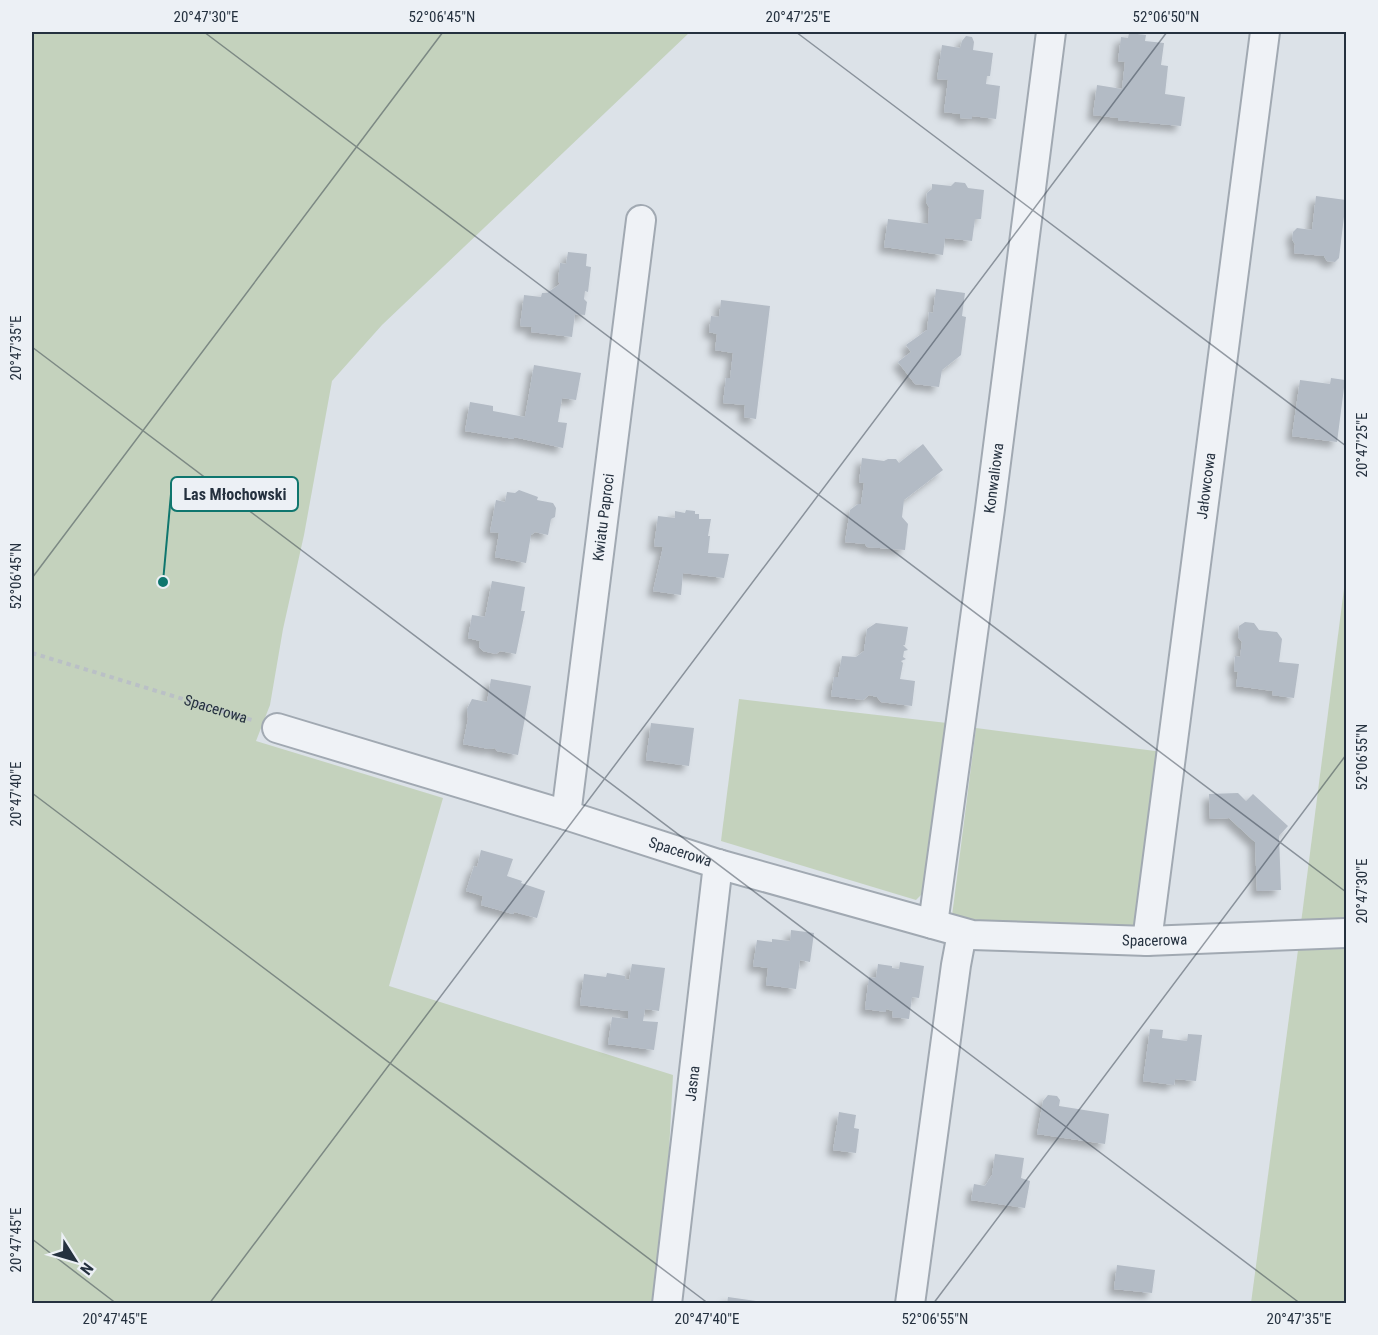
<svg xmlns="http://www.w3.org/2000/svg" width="1378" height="1335" font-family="'Roboto Condensed',sans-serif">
	<defs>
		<filter id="shadow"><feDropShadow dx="-5.5" dy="5.5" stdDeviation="3" flood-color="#0004"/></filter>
	</defs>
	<rect width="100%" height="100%" fill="#dce2e8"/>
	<g fill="#c4d2bd">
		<path d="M32 32H690L382 325 332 381 304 535 283 629 270 705 256 741 443 798 389 986 673 1075 664 1247 659 1303H32Z"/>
		<path d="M1346 573V919L1301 923Z"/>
		<path d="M739 699 947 723 923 893 916 900 721 841Z"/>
		<path d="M976 728 1163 752 1138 927 977 924 952 916Z"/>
		<path d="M1346 949V1303H1251L1298 950Z"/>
	</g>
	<g fill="#b3bbc5" filter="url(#shadow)">
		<path d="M1129 33 1146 35 1145 41 1164 43 1161 65 1168 66 1165 94 1185 97 1181 126 1118 120V118L1093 115 1097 85 1122 89 1125 62 1118 61 1121 37 1128 38Z"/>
		<path d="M966 36 972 37 974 42 973 50 993 53 990 76H987L986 84 1000 86 996 119 972 116V119L960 118V114L944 112 948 80 937 79 942 45 960 48 962 41Z"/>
		<path d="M955 182 965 183 968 188 984 190 981 219H975L972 241 945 238 943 255 884 247 888 219 928 224 929 207 926 202 927 193 932 189V184L951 186Z"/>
		<path d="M1316 196 1346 200 1339 258 1335 262 1327 261 1324 256 1294 253 1295 244 1292 239 1293 232 1297 228 1312 230Z"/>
		<path d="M568 252 587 254 586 266 591 267 588 292 585 291 584 299 587 302 585 315 575 314 572 337 531 332 532 327 520 326 524 295 541 297 542 293H547L560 284 558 281 560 263 566 264Z"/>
		<path d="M936 289 965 293 962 316 966 317 961 355 942 370 939 387 915 384 898 362 911 352 906 345 927 330 929 312 933 313Z"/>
		<path d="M721 300 770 306 756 419 744 417 745 405 723 403 726 378H730L733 353 715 350 717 334 709 332 711 316 719 317Z"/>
		<path d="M534 365 581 373 576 400 562 398 558 422 567 423 563 448 514 437V439L465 431 470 402 493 406V411L525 417Z"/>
		<path d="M1331 378 1345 380 1337 442 1292 436 1300 380 1330 384Z"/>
		<path d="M923 444 943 470 904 500 902 517 908 524 905 550 867 547 865 544 845 542 850 510 858 504H861L864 483 859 482 862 458 884 461 888 459H896L899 463Z"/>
		<path d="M519 490 538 497 537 500 553 503 556 508 555 517 551 519 548 535 535 532 531 535 526 563 495 557 499 533 490 532 496 500 505 502 507 492 515 493Z"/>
		<path d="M686 510 695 511V514H699V519H711L708 536H710L708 553 729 554 724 578 683 573 681 595 653 591 663 547 654 546 658 516 675 518V511L685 513Z"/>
		<path d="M492 581 525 587 521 611H525L516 654 500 651 496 654 483 651 479 647 480 641 468 638 472 615 485 617Z"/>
		<path d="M1245 622 1254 623 1259 630 1277 632 1282 639 1279 662 1299 664 1294 698 1272 695 1273 691 1236 686 1238 672 1234 671 1235 656 1240 657 1242 642 1238 637 1239 626Z"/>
		<path d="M876 623 908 627 905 645H903L908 650 904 651 903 657 906 659 901 661 903 663 900 679 915 681 912 706 881 702 877 697 869 695 863 700 831 696 834 677H838L842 656 856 657 864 651 867 629Z"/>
		<path d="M491 679 531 686 518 755 497 751 495 748 489 749 463 744 468 719 467 709 472 699 487 702Z"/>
		<path d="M651 723 694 728 689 766 646 760Z"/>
		<path d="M1238 793 1246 801 1253 794 1288 826 1279 836 1281 890 1257 891 1255 842 1229 818 1210 819 1209 794Z"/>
		<path d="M481 850 513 859 507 876 522 881 521 883 545 891 537 918 514 912 513 914 481 905 483 896 466 891 474 866 477 867Z"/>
		<path d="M791 930 814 933 810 962 800 960 796 989 766 985 768 968 753 966 757 940 772 942V939L790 941Z"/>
		<path d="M900 962 924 966 919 998 912 997 909 1019 892 1017 893 1011 886 1009V1012L865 1009 869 977 876 978 878 964 892 966V968L899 969Z"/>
		<path d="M632 964 665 968 659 1011 645 1009 643 1021 658 1022 654 1050 608 1044 612 1017 628 1019V1011L580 1005 584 974 606 977 607 973 625 976V979L629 980Z"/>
		<path d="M1150 1029 1163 1030 1162 1038 1187 1041 1188 1034 1202 1035 1196 1081 1175 1079 1174 1085 1143 1081Z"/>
		<path d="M1048 1095 1057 1096 1060 1100 1059 1106 1109 1114 1105 1144 1037 1134 1043 1101Z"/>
		<path d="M839 1112 856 1115 854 1128 859 1129 856 1153 833 1150Z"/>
		<path d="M995 1154 1024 1158 1021 1178 1030 1181 1025 1208 971 1200 974 1184 985 1186 992 1175Z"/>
		<path d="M1117 1265 1155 1270 1152 1293 1114 1289Z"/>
		<path d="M728 1297 756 1301 755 1304H727Z"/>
	</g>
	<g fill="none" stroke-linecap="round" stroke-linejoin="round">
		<g stroke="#a1a9b2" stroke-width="32">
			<g id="minor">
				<path id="s2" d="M277 728 566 815 718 864 972 935 1147 941 1346 933"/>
				<path id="s3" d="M566 815 641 220"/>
				<path id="s4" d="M933 924 990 509 1051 32"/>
				<path id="s5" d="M1147 941 1265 32"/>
				<path id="s6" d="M667 1304 718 864"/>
				<path d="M910 1304 956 965 962 933"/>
			</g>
		</g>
		<path stroke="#bac0c6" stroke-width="4" stroke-dasharray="4.5 4.5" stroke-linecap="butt" id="s1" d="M32 653 255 721"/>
		<use href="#minor" stroke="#eff2f6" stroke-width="28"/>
	</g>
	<path fill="none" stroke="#25313f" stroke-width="1.5" stroke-opacity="0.45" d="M204 32 1346 892M796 32 1346 446M32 347 1301 1304M32 578 443 32M32 793 709 1304M32 1239 117 1304M209 1304 1167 32M933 1304 1346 755"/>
	<g text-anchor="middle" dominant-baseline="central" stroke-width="6" stroke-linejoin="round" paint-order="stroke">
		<g font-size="15" fill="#25313f" stroke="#ecf0f5">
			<text stroke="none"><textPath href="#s4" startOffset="450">Konwaliowa</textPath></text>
			<text stroke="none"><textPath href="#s5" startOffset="459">Jałowcowa</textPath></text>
			<text stroke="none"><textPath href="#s3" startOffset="300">Kwiatu Paproci</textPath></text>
			<text stroke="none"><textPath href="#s1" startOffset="192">Spacerowa</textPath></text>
			<text stroke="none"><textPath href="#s2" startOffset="422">Spacerowa</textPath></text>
			<text stroke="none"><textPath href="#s2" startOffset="908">Spacerowa</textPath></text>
			<text stroke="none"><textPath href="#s6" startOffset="222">Jasna</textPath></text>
		</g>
	</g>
	<path fill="none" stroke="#0f766e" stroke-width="2" d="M163 582L171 494"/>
	<circle fill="#0f766e" stroke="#ecf0f5" stroke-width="2" cx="163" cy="582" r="6"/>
	<rect fill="#ecf0f5" stroke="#0f766e" stroke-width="2" x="171" y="477" width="127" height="34" rx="6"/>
	<g font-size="16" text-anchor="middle" font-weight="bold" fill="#25313f">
		<text x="235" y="500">Las Młochowski</text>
	</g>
	<rect width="1378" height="1335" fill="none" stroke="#ecf0f5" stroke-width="66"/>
	<g transform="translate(75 1260) rotate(127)" stroke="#ecf0f5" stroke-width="4.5" paint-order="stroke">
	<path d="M0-4.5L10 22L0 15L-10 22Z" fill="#25313f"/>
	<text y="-9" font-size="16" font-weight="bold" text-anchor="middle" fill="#25313f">N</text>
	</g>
	<rect x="33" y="33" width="1312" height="1269" fill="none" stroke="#25313f" stroke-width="2"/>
	<g font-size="15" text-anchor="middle" fill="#25313f">
		<text x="206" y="22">20°47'30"E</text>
		<text x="442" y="22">52°06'45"N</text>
		<text x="798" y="22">20°47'25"E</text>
		<text x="1166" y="22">52°06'50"N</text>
		<text transform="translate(16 348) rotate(-90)" y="5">20°47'35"E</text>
		<text transform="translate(1362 445) rotate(-90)" y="5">20°47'25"E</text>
		<text transform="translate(16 576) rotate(-90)" y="5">52°06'45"N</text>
		<text transform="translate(1362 757) rotate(-90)" y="5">52°06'55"N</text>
		<text transform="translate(16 794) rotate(-90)" y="5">20°47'40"E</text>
		<text transform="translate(1362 891) rotate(-90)" y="5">20°47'30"E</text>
		<text transform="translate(16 1240) rotate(-90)" y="5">20°47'45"E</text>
		<text x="115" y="1324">20°47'45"E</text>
		<text x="707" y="1324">20°47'40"E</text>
		<text x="935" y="1324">52°06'55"N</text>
		<text x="1299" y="1324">20°47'35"E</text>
	</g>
</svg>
